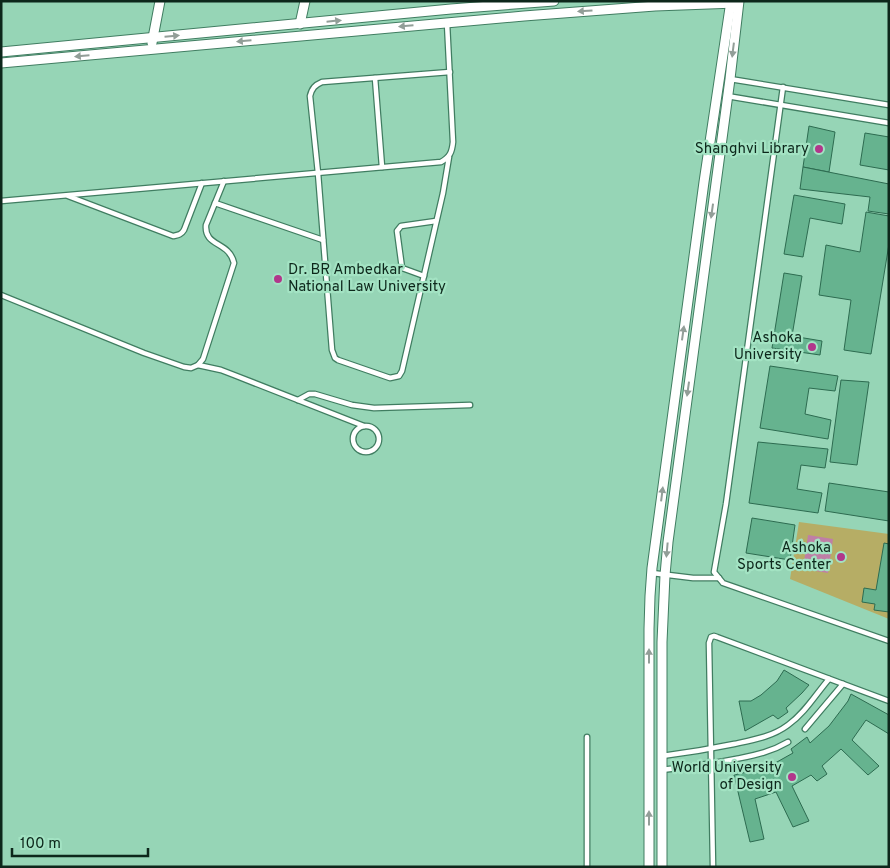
<svg xmlns="http://www.w3.org/2000/svg" width="890" height="868" font-family="Overpass,sans-serif">
	<rect width="100%" height="100%" fill="#96d5b6"/>
	<path fill="#b6ad65" d="M799 522 889 534V619L790 579Z"/>
	<path fill="#bf7fa6" d="M808 535 833 539 828 573 803 569Z"/>
	<g fill="#66b38f" stroke="#2d6b50">
		<path d="M809 126 835 132 829 172 803 167Z"/>
		<path d="M865 133 889 137V170L860 165Z"/>
		<path d="M803 167 889 184V214L868 211 870 197 800 189Z"/>
		<path d="M794 195 845 204 842 224 810 218 803 257 784 254Z"/>
		<path d="M866 212 889 216V244L871 354 844 350 851 300 819 295 826 245 860 252Z"/>
		<path d="M784 273 802 276 792 336 822 341 820 355 772 348Z"/>
		<path d="M770 366 838 376 835 391 809 388 805 414 831 420 828 439 760 428Z"/>
		<path d="M841 380 869 382 857 465 830 462Z"/>
		<path d="M758 442 828 449 825 468 801 465 797 489 822 493 818 513 749 503Z"/>
		<path d="M829 483 889 492V521L825 511Z"/>
		<path d="M752 518 795 525 790 560 746 553Z"/>
		<path d="M884 543 889 544V612L874 610 875 604 862 602 864 588 876 590Z"/>
		<path d="M784 670 809 685 802 693 786 708 788 712 778 719 773 715 745 731 739 701H751L761 695 777 681Z"/>
		<path d="M851 694 889 715V734L866 720 852 740 879 766 868 775 841 749 822 766 827 774 817 781 811 775 792 786 809 821 793 827 776 792 755 799 764 839 750 842 734 775 768 767 793 753 791 749 807 737 810 743 829 726 848 701Z"/>
	</g>
	<g fill="none" stroke-linecap="round" stroke-linejoin="round">
		<g stroke="#407d61" stroke-width="7">
			<g id="service">
				<path d="M375 78 382 167"/>
				<path d="M730 79 889 105"/>
				<path d="M783 87 726 504 714 572 723 583 889 641"/>
				<path d="M727 96 889 123"/>
				<path d="M449 157 443 193 402 371 399 376 390 378 338 360 335 358 332 350 318 173 310 96C312 88 315 85 322 82L450 72"/>
				<path d="M68 196 173 236C178 235 181 235 184 230L202 183"/>
				<path d="M1 201 441 162C450 157 452 152 453 142L447 23"/>
				<path d="M215 203 323 240"/>
				<path d="M424 276 402 268 397 231 401 226 436 221"/>
				<path d="M1 295 144 353 184 367 191 368 198 365 203 359 234 263C229 241 204 247 206 225L224 181"/>
				<path d="M198 365 221 370 234 375 364 426"/>
				<path d="M298 400 309 394H315L352 405 374 408 470 405"/>
				<circle cx="366" cy="439" r="13"/>
				<path d="M652 573 693 578H719"/>
				<path d="M805 729 843 684"/>
				<path d="M587 737V867"/>
				<path d="M662 756C686 753 710 749 734 744 753 740 772 737 788 725 805 713 816 694 829 679"/>
				<path d="M661 770C687 767 711 764 736 759 755 755 771 752 788 742"/>
				<path d="M713 867 709 643 711 637 714 636 717 637 889 701"/>
			</g>
		</g>
		<g stroke="#407d61" stroke-width="11">
			<g id="minor">
				<path d="M300 24 305 1"/>
				<path d="M152 43 160 1"/>
				<path d="M1 52 451 9 554 1"/>
				<path d="M1 63 524 16 655 6 736 3"/>
				<path d="M649 867V629L650 596 652 568 704 182 731 1"/>
				<path d="M662 867V642L665 575 668 542 730 79 739 1"/>
			</g>
		</g>
		<use href="#service" stroke="#fff" stroke-width="4.5"/>
		<use href="#minor" stroke="#fff" stroke-width="9"/>
	</g>
	<defs><path id="oneway-solid" d="M-6-.8H1V-3.2L6.5 0L1 3.2V.8H-6Z" transform="scale(1.25)"/></defs>
	<g fill="#929e98">
		<use href="#oneway-solid" transform="translate(585 11) rotate(176)"/>
		<use href="#oneway-solid" transform="translate(334 21) rotate(-6)"/>
		<use href="#oneway-solid" transform="translate(406 26) rotate(175)"/>
		<use href="#oneway-solid" transform="translate(172 36) rotate(-5)"/>
		<use href="#oneway-solid" transform="translate(244 41) rotate(175)"/>
		<use href="#oneway-solid" transform="translate(733 50) rotate(97)"/>
		<use href="#oneway-solid" transform="translate(82 56) rotate(175)"/>
		<use href="#oneway-solid" transform="translate(712 211) rotate(98)"/>
		<use href="#oneway-solid" transform="translate(683 333) rotate(-82)"/>
		<use href="#oneway-solid" transform="translate(688 389) rotate(98)"/>
		<use href="#oneway-solid" transform="translate(662 494) rotate(-83)"/>
		<use href="#oneway-solid" transform="translate(667 550) rotate(95)"/>
		<use href="#oneway-solid" transform="translate(649 656) rotate(-90)"/>
		<use href="#oneway-solid" transform="translate(649 818) rotate(-90)"/>
	</g>
	<g fill="#b1378b" stroke="#a3e3c3" stroke-width="2">
		<circle cx="819" cy="149" r="5"/>
		<circle cx="278" cy="279" r="5"/>
		<circle cx="812" cy="347" r="5"/>
		<circle cx="841" cy="557" r="5"/>
		<circle cx="792" cy="777" r="5"/>
	</g>
	<g text-anchor="middle" dominant-baseline="central" stroke-width="4.5" stroke-linejoin="round" paint-order="stroke">
		<g font-size="15" fill="#0d271b" stroke="#a3e3c3" text-anchor="end">
			<text x="809" y="149">Shanghvi Library</text>
			<text x="288" y="270" text-anchor="start">Dr. BR Ambedkar<tspan x="288" dy="17">National Law University</tspan></text>
			<text x="802" y="338">Ashoka<tspan x="802" dy="17">University</tspan></text>
			<text x="831" y="548">Ashoka<tspan x="831" dy="17">Sports Center</tspan></text>
			<text x="782" y="768">World University<tspan x="782" dy="17">of Design</tspan></text>
		</g>
	</g>
	<rect width="890" height="868" fill="none" stroke="#0d271b" stroke-width="5"/>
	<path d="M12 848v8h136v-8" fill="none" stroke="#0d271b" stroke-width="2.5"/>
	<text x="20" y="848" font-size="15" fill="#0d271b" stroke="#a3e3c3" stroke-width="4" paint-order="stroke">100 m</text>
</svg>
